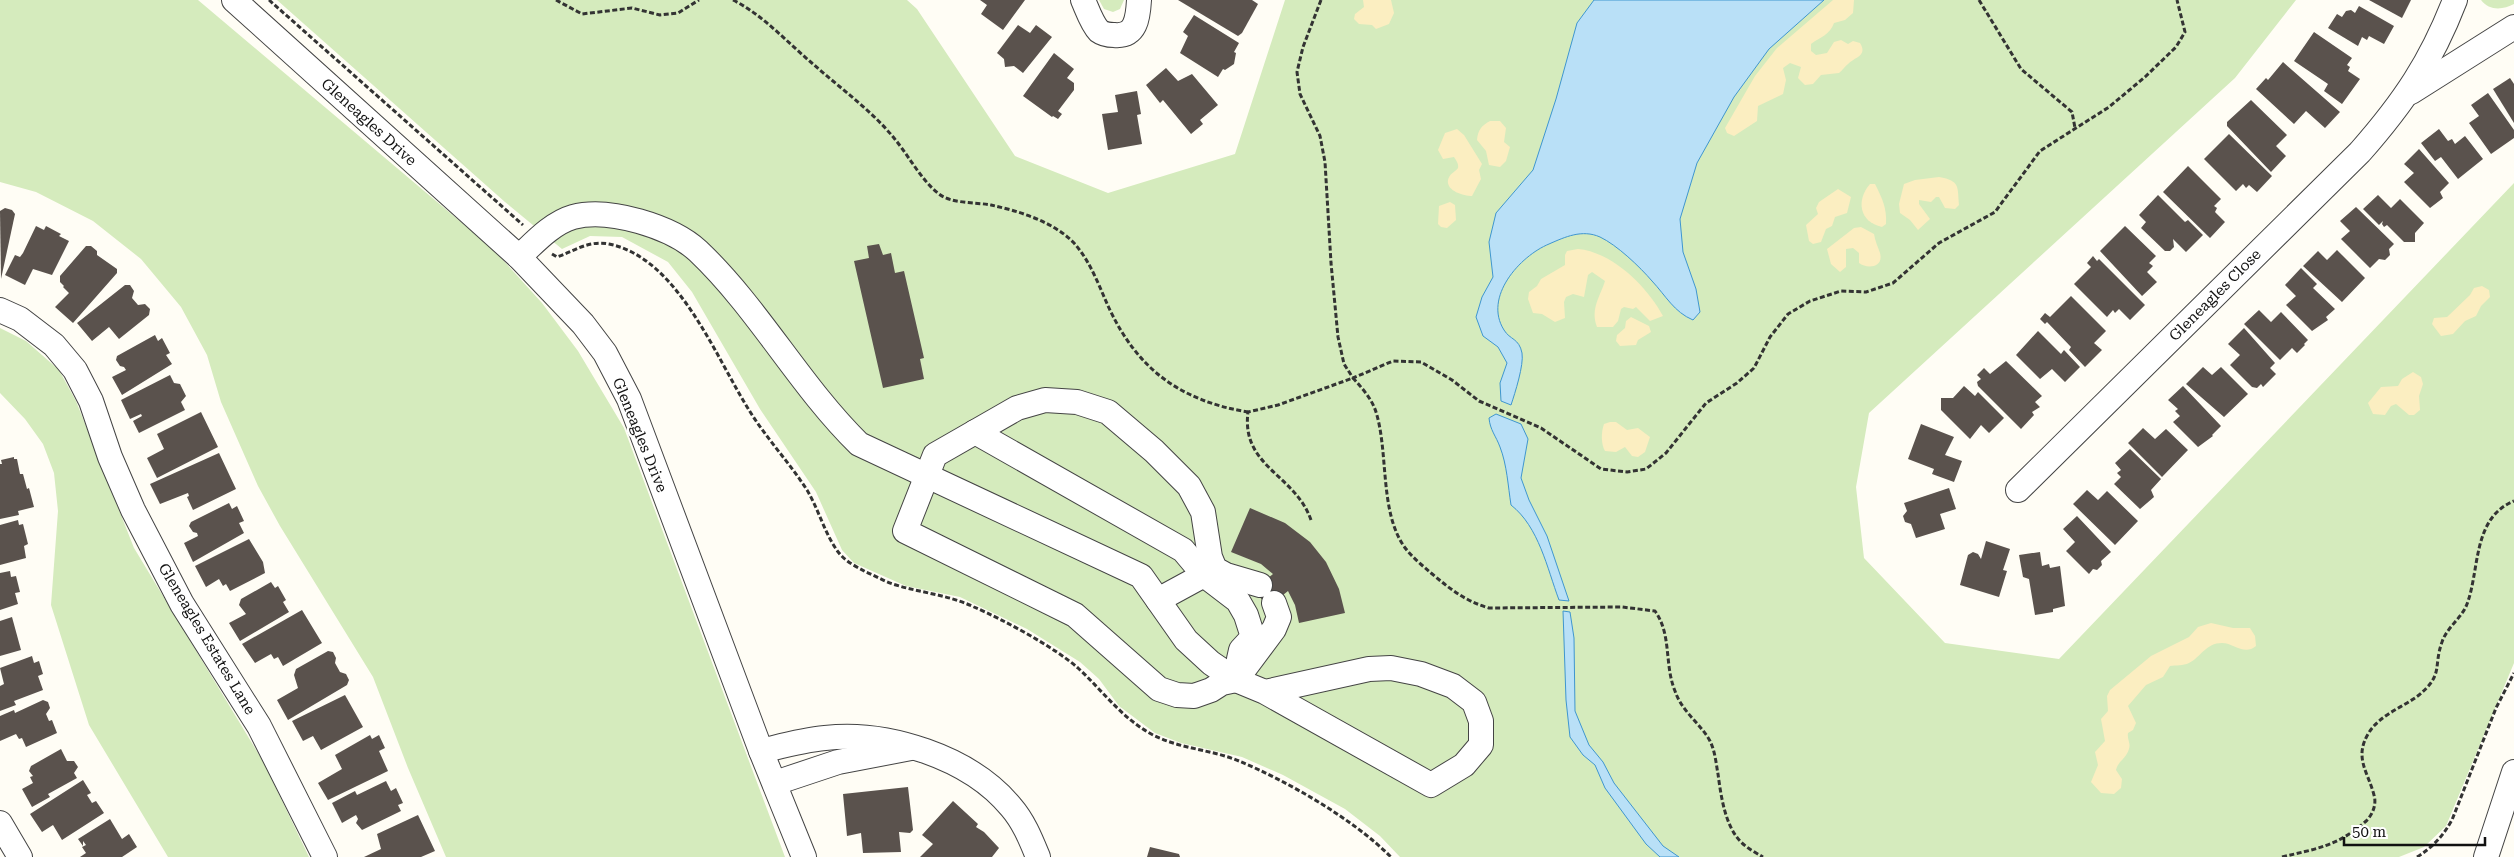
<svg xmlns="http://www.w3.org/2000/svg" width="2514" height="857" font-family="'Roboto Serif',serif">
	<rect width="100%" height="100%" fill="#fffdf5"/>
	<g fill="#d5ebbd">
		<path d="M0 0H198L494 250 542 303 578 351 624 428 785 857H446L408 768 373 677 280 526 258 486 221 402 207 355 181 307 141 259 93 221 36 192 0 182Z"/>
		<path d="M277 0H907L917 9 1015 156 1108 193 1235 154 1285 0H2296L2235 78 1869 413 1856 487 1864 558 1945 643 2059 659 2514 183V663L2446 826 2424 847 2399 857H1400L1380 836 1345 809 1283 775 1242 757 1181 743 1155 733 1119 706 1099 679 1080 662 1027 629 960 597 906 586 854 563 842 550 816 492 760 409 692 292 668 262 622 237 590 236 562 249 505 202Z"/>
		<path d="M1099 0H1124L1120 9 1113 12 1104 9Z"/>
		<path d="M2481 0H2514V4C2503 10 2489 11 2481 0Z"/>
		<path d="M0 328 26 341 59 370 76 401 134 548 264 763 309 857H168L89 725 51 605 58 511 54 473 43 444 25 419 0 393Z"/>
	</g>
	<g fill="#fbeec1">
		<path d="M1363 0H1391L1394 13 1389 24 1376 29 1372 25 1359 24 1354 19 1355 14 1364 7Z"/>
		<path d="M1833 0H1854L1853 13 1845 20 1834 23C1830 35 1820 37 1811 44V51L1816 55 1827 53 1834 42 1841 40 1848 44 1853 41 1860 43C1868 56 1855 57 1848 64 1845 66 1842 71 1839 73L1821 75 1813 84 1805 85 1798 78 1801 67 1790 63 1783 68 1786 80 1783 94 1758 106 1757 121 1734 136 1727 133 1725 128 1755 76 1777 48Z"/>
		<path d="M1490 121H1500L1506 128 1504 142 1510 147 1506 161 1500 167 1489 165 1486 151 1477 140C1478 130 1481 126 1490 121Z"/>
		<path d="M1457 129 1464 135 1482 164 1479 170 1481 179 1472 196C1464 196 1446 191 1448 180 1449 174 1455 172 1458 168 1459 164 1456 160 1454 157L1443 159 1438 150 1445 133Z"/>
		<path d="M1939 177C1961 181 1957 187 1959 205L1955 209 1945 208 1939 197H1936L1931 202 1919 200V204L1930 219 1918 230 1910 220 1900 213 1899 204 1904 184 1915 180Z"/>
		<path d="M1870 184H1875C1882 198 1887 208 1886 224L1882 227C1859 222 1856 200 1870 184Z"/>
		<path d="M1838 189 1851 197 1847 213 1835 217 1832 226 1826 229 1821 242 1813 244 1809 241 1806 225 1818 214 1816 208 1819 202Z"/>
		<path d="M1450 202 1455 205 1456 220 1447 228 1441 227 1438 224 1439 206Z"/>
		<path d="M1861 227 1874 234C1875 241 1878 247 1880 253 1884 268 1867 269 1859 263V253L1853 248 1846 249V267L1840 272 1831 264 1827 249 1854 228Z"/>
		<path d="M1578 249C1612 252 1647 286 1663 316L1650 321 1636 307 1633 309 1624 307 1621 309 1618 321 1613 327H1597C1590 309 1600 297 1605 281L1592 272 1588 275 1584 297 1573 294 1566 297 1564 302 1565 318 1555 322 1542 314 1533 313 1528 299 1529 292 1537 286 1541 279 1565 265V255L1567 251Z"/>
		<path d="M2482 286 2489 290 2490 297 2481 306 2476 316 2465 321 2453 334 2441 336 2432 324 2434 318 2447 317 2470 295 2474 288Z"/>
		<path d="M1631 317 1649 326 1651 332 1638 340 1636 345 1620 346 1616 341 1617 335 1625 328 1626 321Z"/>
		<path d="M2413 372 2421 377 2423 384 2419 396 2420 410 2414 415H2409L2396 404 2391 406 2385 415 2373 414 2368 403 2381 387 2398 386 2402 379Z"/>
		<path d="M1610 422H1616L1627 430 1638 428 1650 437 1645 452 1638 457 1632 456 1625 447 1616 452 1605 451C1601 444 1601 432 1604 424Z"/>
		<path d="M2211 623 2233 628H2250L2255 636 2256 646C2244 656 2234 643 2222 643 2206 643 2201 657 2189 663 2183 666 2176 665 2170 666L2163 677 2146 685 2128 706 2136 723 2133 730 2128 733C2127 740 2131 743 2129 749 2126 759 2118 761 2116 770L2122 779 2121 788 2114 794 2101 793 2091 782 2098 765 2095 752 2105 741 2101 719 2108 711 2107 696 2110 690 2151 656 2189 637 2198 627Z"/>
	</g>
	<g fill="#b9e0f7" stroke="#3f96cf">
		<path d="M1594 0H1824L1769 49 1734 97 1697 163 1680 219 1683 252 1696 289 1700 312 1693 320C1674 312 1666 296 1652 281 1640 267 1617 245 1600 237 1582 229 1565 237 1549 244 1520 256 1483 297 1504 330 1510 340 1519 338 1522 353 1524 365 1515 393 1511 405L1501 401 1500 383 1507 363 1498 347 1483 336 1476 317 1482 297 1493 277 1489 242 1496 213 1533 170 1556 99 1577 23Z"/>
		<path d="M1496 414 1521 424 1528 439 1521 478 1529 500 1547 536 1569 601 1559 600C1547 568 1539 527 1511 505 1508 486 1507 465 1500 447 1496 436 1490 430 1489 418Z"/>
		<path d="M1563 611 1570 612 1574 638 1575 711 1589 745 1603 762 1614 783 1663 846 1679 857H1660L1646 844 1605 788 1595 765 1583 755 1570 737 1566 700Z"/>
	</g>
	<g fill="#5a524d">
		<path d="M980 0H1025L1003 30 981 14 987 5Z"/>
		<path d="M1178 0H1252L1258 4 1242 33 1238 36Z"/>
		<path d="M2369 0H2411L2402 18Z"/>
		<path d="M2359 6 2394 26 2384 44 2369 36 2367 40 2362 37 2358 46 2328 28 2337 14 2342 17 2346 11 2351 10 2355 13Z"/>
		<path d="M1194 15 1239 43 1234 52 1236 53 1234 64 1225 70 1223 69 1218 77 1180 53 1188 36 1183 32Z"/>
		<path d="M1018 25 1030 33 1036 25 1052 37 1023 73 1014 66 1005 67 1004 59 997 53Z"/>
		<path d="M2314 32 2352 58 2347 65 2350 67 2348 71 2360 79 2342 104 2324 91 2328 84 2294 61Z"/>
		<path d="M1054 53 1074 69 1067 78 1074 83V90L1058 111 1062 114 1058 119 1053 116 1052 117 1023 96Z"/>
		<path d="M2283 62 2340 112 2325 128 2306 111 2294 124 2256 89 2266 78 2268 80Z"/>
		<path d="M1166 68 1178 81 1192 74 1218 105 1200 120 1203 124 1191 134 1163 100 1160 103 1146 85Z"/>
		<path d="M2510 78 2514 84V123L2493 89Z"/>
		<path d="M1137 91 1141 114 1137 115 1142 144 1108 150 1102 114 1118 112 1115 95Z"/>
		<path d="M2488 93 2514 130V138L2491 154 2469 123 2479 116 2471 105Z"/>
		<path d="M2251 100 2287 135 2276 146 2286 156 2271 172 2227 126V122Z"/>
		<path d="M2439 129 2448 141 2452 139 2455 144 2465 136 2483 159 2458 179 2441 157 2435 161 2421 143Z"/>
		<path d="M2229 134 2272 176 2257 192 2249 185 2246 188 2243 184 2236 191 2204 159Z"/>
		<path d="M2419 149 2449 183 2440 192 2443 198 2430 208 2404 182 2414 173 2404 164Z"/>
		<path d="M2188 166 2221 199 2214 206 2217 208 2215 212 2225 222 2210 238 2163 192Z"/>
		<path d="M2158 195 2185 222 2188 220 2203 235 2186 252 2173 239 2174 247 2170 251H2165L2141 228 2146 222 2139 215Z"/>
		<path d="M2378 195 2391 208 2400 199 2424 223 2415 233V242H2404L2387 225 2384 227 2382 224 2383 221 2379 225 2363 209Z"/>
		<path d="M2356 207 2394 244 2389 249 2390 255 2385 260 2379 259 2370 268 2341 239 2350 231 2340 221Z"/>
		<path d="M5 208 12 210 15 214 1 279 0 211Z"/>
		<path d="M36 226 44 230 46 226 61 234 59 236 69 241 52 275 33 269 25 285 5 275 15 255 20 257 23 253Z"/>
		<path d="M2125 226 2156 256 2149 263 2153 266 2147 272 2157 282 2142 296 2100 251Z"/>
		<path d="M879 244 883 255 891 253 895 273 904 271 924 358 920 359 924 379 883 388 854 261 869 258 867 246Z"/>
		<path d="M86 246H91L97 251V255L117 269V273L73 323 55 307 69 293 63 287 64 286 60 282V276Z"/>
		<path d="M2337 250 2365 278 2342 302 2303 266 2318 251 2327 260Z"/>
		<path d="M2093 256 2097 261 2099 259 2145 305 2130 320 2119 309 2115 313 2113 310 2107 317 2074 284 2091 267 2087 263Z"/>
		<path d="M2301 268 2317 284 2313 288 2335 309 2326 317 2328 320 2312 331 2286 305 2296 296 2285 285Z"/>
		<path d="M125 285H130L134 291 132 298 138 305 145 304 150 309 149 315 119 339 109 327 92 341 77 323Z"/>
		<path d="M2071 296 2106 331 2094 343 2102 350 2085 367 2069 350 2071 347 2047 322 2045 324 2040 319 2045 313 2050 317Z"/>
		<path d="M2259 310 2271 322 2281 312 2308 340 2304 344 2305 345 2297 353 2292 348 2280 360 2244 324Z"/>
		<path d="M2244 328 2275 363 2270 368 2276 374 2263 387 2261 384 2257 388 2252 387 2230 365 2240 355 2228 344Z"/>
		<path d="M2038 331 2061 354 2064 350 2080 367 2065 382 2052 369 2040 379 2016 355Z"/>
		<path d="M155 335 158 341 162 338 170 353 166 355 172 364 122 395 112 377 126 370 124 367 120 366 116 360 117 356Z"/>
		<path d="M2006 361 2042 396 2035 402 2040 407 2032 412 2034 415 2021 429 1978 386 1977 382 1981 379 1977 375 1984 368 1990 374Z"/>
		<path d="M2203 367 2212 375 2221 367 2248 394 2224 417 2186 384Z"/>
		<path d="M170 375 174 383 180 384 186 396 181 402 185 410 139 433 133 421 142 416 141 414 130 419 121 400Z"/>
		<path d="M1964 386 1975 396 1978 392 2004 418 1989 433 1981 425 1970 439 1941 410V398H1953Z"/>
		<path d="M2183 386 2221 426 2212 435 2213 436 2198 447 2173 422 2180 416 2175 411 2178 409 2168 400Z"/>
		<path d="M201 412 218 447 157 478 147 458 164 449 157 434Z"/>
		<path d="M1921 424 1954 437 1945 455 1962 461 1954 482 1932 474 1934 469 1908 459Z"/>
		<path d="M2143 428 2155 439 2166 429 2188 450 2162 477 2128 443Z"/>
		<path d="M2130 449 2161 479 2151 490 2154 497 2140 509 2114 484 2121 477 2117 473 2121 470 2115 463Z"/>
		<path d="M219 453 236 489 193 510 187 497 189 496 188 493 160 504 150 484Z"/>
		<path d="M14 457V459H17L20 474H23L27 489 29 488 34 507 18 511 19 515 0 519V464H2L1 460Z"/>
		<path d="M1949 488 1956 509 1940 514 1945 529 1916 538 1911 524 1905 522 1903 516 1907 511 1904 503Z"/>
		<path d="M2087 490 2098 500 2107 491 2138 521 2115 545 2073 504Z"/>
		<path d="M229 503 232 509 237 506 244 521 239 523 244 533 193 562 184 543 198 536 197 533 193 532 189 526 191 522Z"/>
		<path d="M1250 508 1285 523 1310 542 1326 562 1339 589 1345 613 1299 623 1295 605 1288 591 1268 607 1254 590 1273 574 1261 564 1231 552Z"/>
		<path d="M2077 516 2111 552 2101 561 2102 565 2097 570 2093 569 2089 574 2066 551 2075 542 2063 529Z"/>
		<path d="M18 520 19 525 23 524 28 544 24 546 26 558 0 565V525Z"/>
		<path d="M249 539 263 562 265 573 232 590 230 591 226 584 223 586 219 579 206 587 195 566Z"/>
		<path d="M1986 541 2010 549 2003 570 2007 571 1999 597 1960 585 1968 555 1973 552 1978 554 1981 559Z"/>
		<path d="M2040 552 2042 566 2049 564 2050 568 2060 566 2065 606 2053 609V612L2035 615 2029 579 2023 577 2019 555Z"/>
		<path d="M10 571 11 577 16 576 20 592 15 593 18 604 0 610V573Z"/>
		<path d="M271 582 275 588 278 586 286 600 283 602 289 612 240 641 229 623 246 614 239 605 241 599Z"/>
		<path d="M302 610 322 643 283 666 278 657 274 659 271 654 255 663 242 644Z"/>
		<path d="M12 617 21 650 0 656V621Z"/>
		<path d="M328 651 333 652 336 658 335 663 340 672 346 674 349 680 347 685 288 720 277 700 298 688 294 675 296 669Z"/>
		<path d="M32 656 34 663 39 661 43 674 38 676 43 690 14 701 16 705 0 711V686L4 684 0 668Z"/>
		<path d="M345 695 363 727 321 750 313 736 303 741 292 721Z"/>
		<path d="M43 700 48 702 50 708 46 714 49 721 52 720 57 733 26 747 22 738 19 739 16 734 0 741V716L14 710 15 713Z"/>
		<path d="M370 735 372 739 379 735 385 748 379 751 388 771 328 800 318 783 342 769 335 755Z"/>
		<path d="M61 749 67 761H74L78 767 74 773 77 778 48 794 50 797 32 807 22 789 33 783 30 777 33 776 29 771 31 766Z"/>
		<path d="M83 780 91 793 87 795 92 803 96 801 104 813 62 840 53 825 42 832 30 814Z"/>
		<path d="M386 781 391 791 396 788 403 803 398 805 401 811 362 830 356 823 358 819 356 815 342 823 332 803 355 791 357 795Z"/>
		<path d="M908 787 913 830 910 833 899 832 901 852 863 853 861 833 847 836 843 794Z"/>
		<path d="M953 801 978 824 976 827 984 832 999 848 992 857H920L933 844 922 835Z"/>
		<path d="M418 815 435 851 421 857H364L381 849 377 834Z"/>
		<path d="M110 819 122 839 129 834 137 847 122 857H80L86 853 82 847 86 845 83 841V846L78 839Z"/>
		<path d="M1150 847 1179 854 1180 857H1147Z"/>
	</g>
	<g fill="none" stroke-linecap="round" stroke-linejoin="round">
		<g stroke="#444" stroke-width="26">
			<g id="minor">
				<path d="M234 0 519 257 583 324 605 353 629 399 761 751 804 857"/>
				<path d="M1083 0C1087 9 1092 24 1099 31 1103 34 1109 35 1114 35 1136 37 1138 18 1139 0"/>
				<path d="M2411 92 2514 27"/>
				<path d="M519 257C534 243 552 223 573 217 609 207 672 227 698 251 759 309 799 385 859 444L1141 576 1186 640 1211 663 1236 680 1265 692 1431 785 1464 765 1481 745V721L1474 702 1453 686 1421 674 1391 668 1369 669 1265 692"/>
				<path d="M0 310 20 319 54 345 75 370 91 401 110 457 133 510 182 604 259 726 325 857"/>
				<path d="M975 432 1183 550 1204 575 1238 601 1246 615 1253 637 1241 650 1239 659"/>
				<path d="M2018 490 2360 152C2404 102 2431 62 2455 0"/>
				<path d="M1260 585 1226 575 1215 569 1210 557 1203 512 1189 486 1154 451 1108 412 1077 402 1045 400 1017 408 935 455 905 531 1075 615 1159 689 1177 695 1194 696 1211 690 1222 683 1236 680 1274 629 1279 617 1274 603"/>
				<path d="M1158 600 1215 569"/>
				<path d="M761 751C782 746 803 740 825 738 887 731 970 757 1011 807 1024 822 1031 840 1038 857"/>
				<path d="M775 783 838 762 911 748"/>
				<path d="M0 823 20 857"/>
				<path d="M2486 857 2514 772"/>
			</g>
		</g>
		<g stroke="#333" stroke-width="3" stroke-dasharray="5 2.5" stroke-linecap="butt">
			<path d="M269 0 523 225"/>
			<path d="M556 0 582 14 632 8 660 15 678 13 699 0"/>
			<path d="M733 0C763 15 788 43 813 64 840 88 871 110 894 138 909 156 921 180 939 194 952 204 975 202 991 205 1018 211 1052 221 1073 242 1090 260 1099 286 1109 308 1138 370 1181 401 1248 412"/>
			<path d="M1321 0 1303 47 1297 72 1300 94 1320 136 1325 162 1331 263 1338 337 1344 364 1353 378 1393 361 1421 362 1452 380 1479 401 1541 428 1601 469 1627 472 1646 469 1666 453 1706 403 1737 383 1754 368 1770 337 1788 314 1810 301 1841 291 1866 292 1893 283 1939 243 1995 212 2040 151 2109 107 2145 77 2176 47 2185 32 2177 0"/>
			<path d="M1979 0 2021 69 2072 112 2075 128"/>
			<path d="M552 254 557 257C575 251 588 240 609 244 678 258 715 356 749 410 766 438 789 462 807 490 819 510 825 535 839 553 846 562 857 567 866 572 876 576 885 582 896 585 922 593 949 595 974 607 1004 620 1054 647 1078 668 1104 692 1123 720 1155 736 1182 749 1213 750 1239 761 1289 782 1353 819 1391 857"/>
			<path d="M1311 520C1295 474 1241 467 1248 412L1278 405 1353 378C1362 388 1372 399 1376 412 1389 454 1379 514 1406 549 1413 558 1423 566 1431 573 1450 589 1465 601 1489 608L1622 607 1655 611C1672 635 1664 664 1675 691 1682 712 1701 724 1710 741 1715 751 1716 763 1718 774 1721 796 1725 826 1741 842 1747 848 1756 853 1763 857"/>
			<path d="M2282 857C2315 849 2338 846 2365 822 2372 816 2377 805 2374 795 2368 772 2354 758 2368 734 2379 715 2402 708 2419 695 2444 674 2433 667 2442 642 2447 627 2462 618 2467 604 2480 570 2472 518 2514 501"/>
			<path d="M2417 857C2433 847 2443 836 2452 820L2496 708 2514 673"/>
		</g>
		<use href="#minor" stroke="#fff" stroke-width="24"/>
	</g>
	<g text-anchor="middle" dominant-baseline="central" stroke-width="5" stroke-linejoin="round" paint-order="stroke">
		<g font-size="15" fill="#111" stroke="#fff">
			<text transform="translate(369 122) rotate(42)">Gleneagles Drive</text>
			<text transform="translate(2215 295) rotate(-45)">Gleneagles Close</text>
			<text transform="translate(640 435) rotate(68)">Gleneagles Drive</text>
			<text transform="translate(207 639) rotate(59)">Gleneagles Estates Lane</text>
		</g>
	</g>
	<path d="M2344 837v8h141v-8" fill="none" stroke="#111111" stroke-width="2.5"/>
	<text x="2352" y="837" font-size="15" fill="#111111" stroke="#ffffff" stroke-width="4" paint-order="stroke">50 m</text>
</svg>
